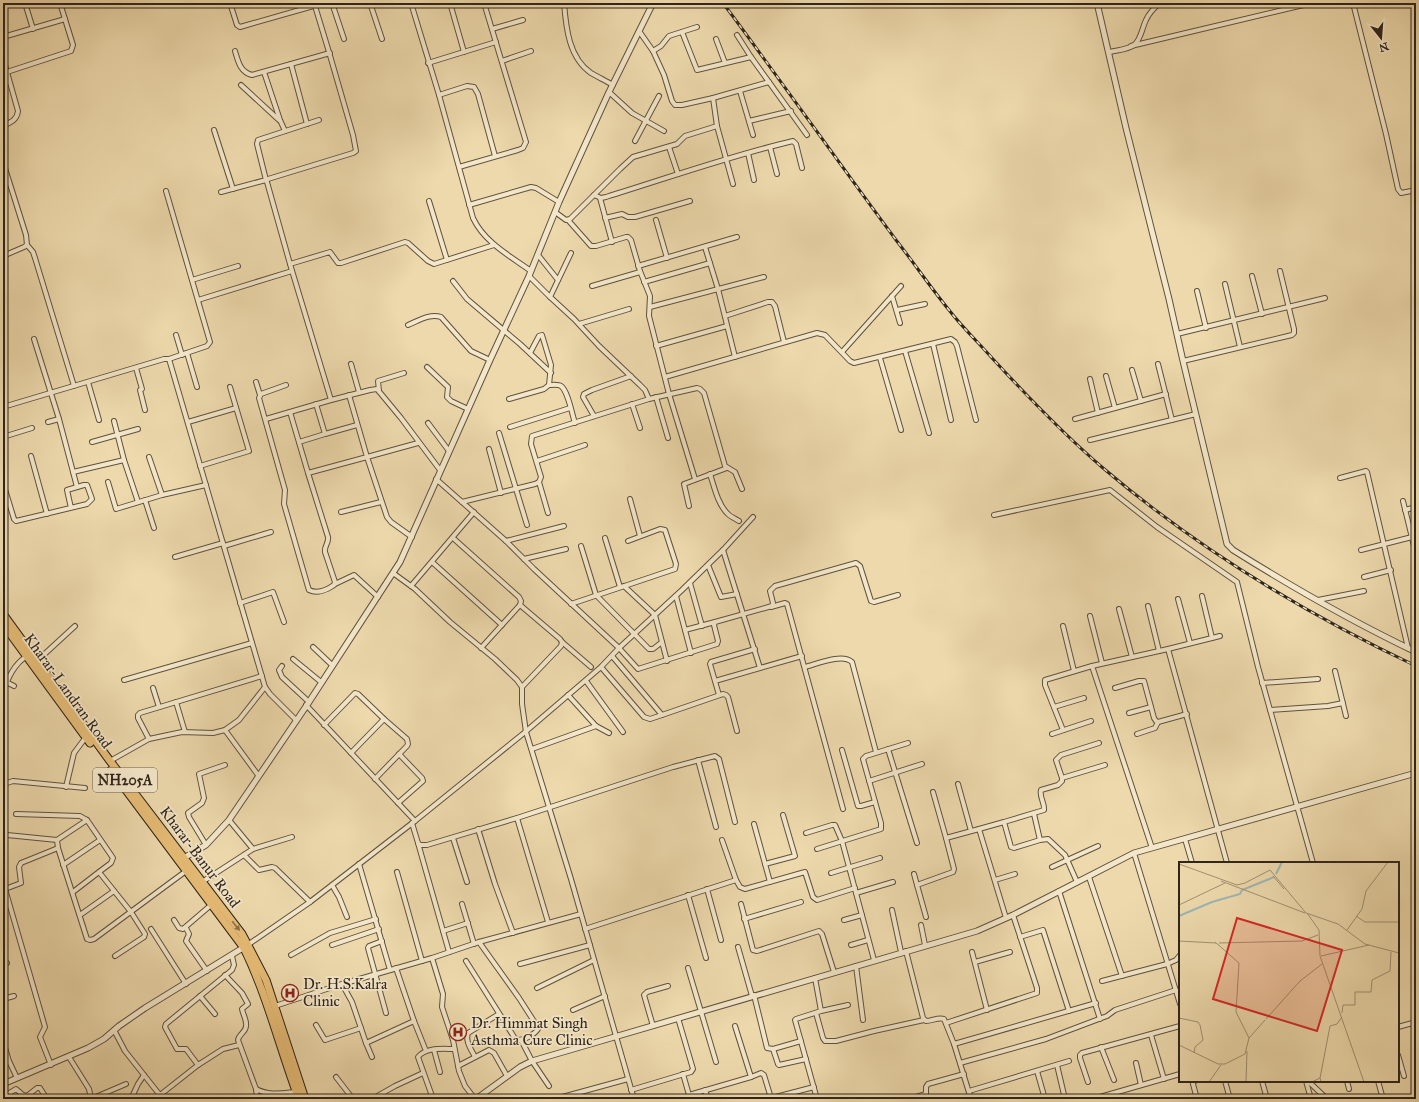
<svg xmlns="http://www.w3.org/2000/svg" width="1419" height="1102" font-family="'IM FELL Great Primer',serif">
	<rect width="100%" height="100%" fill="#edd9ac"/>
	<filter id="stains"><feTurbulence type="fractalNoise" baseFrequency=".005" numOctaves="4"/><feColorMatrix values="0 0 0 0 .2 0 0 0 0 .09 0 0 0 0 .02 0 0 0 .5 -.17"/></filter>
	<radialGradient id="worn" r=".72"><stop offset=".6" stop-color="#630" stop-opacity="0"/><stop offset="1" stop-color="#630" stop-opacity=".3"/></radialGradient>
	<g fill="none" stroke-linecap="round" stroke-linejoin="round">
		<g stroke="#5e523f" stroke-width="6">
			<g id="minor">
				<path d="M25 3 33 29"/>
				<path d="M84 3H90"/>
				<path d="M230 3 237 25 240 27 324 3"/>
				<path d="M332 3 344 39"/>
				<path d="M370 3 382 39"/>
				<path d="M411 3 439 95 473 218C484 242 510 256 531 271"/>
				<path d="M450 3 464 52"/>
				<path d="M564 3C566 28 569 58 591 73 598 77 606 81 613 85"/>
				<path d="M1353 3 1386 134 1398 189 1401 193 1416 190"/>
				<path d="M315 6 329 52 353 135 356 151 353 153 268 179 266 180 267 182 290 264 331 400 370 390 377 389 401 418 440 470"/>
				<path d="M492 29 523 20"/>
				<path d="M639 31 653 51 661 46 669 36 697 27"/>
				<path d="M682 32 697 70 751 57"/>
				<path d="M737 35 751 57 807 135"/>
				<path d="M3 37 65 19"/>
				<path d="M716 39 725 63"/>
				<path d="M1131 46 1312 3"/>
				<path d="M235 51C238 61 240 72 252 75L330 53"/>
				<path d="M653 51 664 75 672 101 675 105H682L713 98 769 82"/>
				<path d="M1110 52C1117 50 1127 50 1134 45 1141 40 1142 28 1146 20 1149 13 1154 8 1160 3"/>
				<path d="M3 58 18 111C17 120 11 122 3 126"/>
				<path d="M502 61 531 51"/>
				<path d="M428 63 496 42"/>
				<path d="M291 64 307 124"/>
				<path d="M7 72 71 51 73 45 60 3"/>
				<path d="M264 72 280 120 285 131"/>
				<path d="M241 85 279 120"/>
				<path d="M740 91 753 135"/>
				<path d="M609 92 632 113 664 131"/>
				<path d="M439 95 467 86 474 87 478 94 495 156"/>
				<path d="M713 98 717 126 733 184"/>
				<path d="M749 121 791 111"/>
				<path d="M214 130 233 189"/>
				<path d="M635 141 659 96"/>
				<path d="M669 147 678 174"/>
				<path d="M770 147 777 174"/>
				<path d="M748 153 754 180"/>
				<path d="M3 162 26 235 27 245 24 247 3 256"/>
				<path d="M459 167 518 150 523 148 526 142 484 3"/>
				<path d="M166 191 210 342 207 346 169 359"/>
				<path d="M221 192 266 180 257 144 258 140 319 120"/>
				<path d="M594 195 601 198 606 197C668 178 729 156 793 141L796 144 802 168"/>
				<path d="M600 198 612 242"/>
				<path d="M429 201 447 260"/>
				<path d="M469 205 531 187 536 188 559 202"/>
				<path d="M555 212 566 220 570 219 620 169 633 157 677 144 685 136 717 126"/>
				<path d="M605 218 622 214 628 217H635L690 201"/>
				<path d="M568 220 591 246H596L626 237H628L631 240 640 271 650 296 649 316 669 394 695 479"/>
				<path d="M656 220 667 258"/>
				<path d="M27 245 33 252 35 258 74 386"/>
				<path d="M705 247 718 289 735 357"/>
				<path d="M538 255 558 280"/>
				<path d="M290 264 330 252 338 263H341L405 242 408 243 428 261 434 264 494 245"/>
				<path d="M638 266 737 237"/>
				<path d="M529 276 549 296 574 319 599 346 640 385 645 390 649 399"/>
				<path d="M1252 276 1262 314"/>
				<path d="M192 280 238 266"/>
				<path d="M453 281 467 299 520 344 551 373"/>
				<path d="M644 282 710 263"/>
				<path d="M1225 284 1240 347"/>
				<path d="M592 286 640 272"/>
				<path d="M1197 291 1206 328"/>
				<path d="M892 296 900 323"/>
				<path d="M550 297 571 253"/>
				<path d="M198 300 292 271"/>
				<path d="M650 307 764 277"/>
				<path d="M897 310 925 304"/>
				<path d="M725 316 768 302H772L775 306 784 342"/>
				<path d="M579 324 629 309"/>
				<path d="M408 325C418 321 430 313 441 317L471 351 490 360"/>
				<path d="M1177 334 1325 298"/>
				<path d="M176 335 182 355"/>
				<path d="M34 339 59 419 77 487"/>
				<path d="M933 344 951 420"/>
				<path d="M656 346 727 326"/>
				<path d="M905 351 929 433"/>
				<path d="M842 352 901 286"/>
				<path d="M187 353 197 387"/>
				<path d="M880 358 901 430"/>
				<path d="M1183 361 1292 335 1294 333V329L1280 271"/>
				<path d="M351 364 359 392"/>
				<path d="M1158 364 1172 420"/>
				<path d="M427 367 448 387 447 397 451 401 468 409"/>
				<path d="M136 368 142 389 140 390 145 410"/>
				<path d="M1132 370 1141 401"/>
				<path d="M1106 376 1115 408"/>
				<path d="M665 377 817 333 825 335 850 361 854 363 951 339 955 342 957 346 976 420"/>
				<path d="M1090 379 1098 413"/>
				<path d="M88 382 99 420"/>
				<path d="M256 382 260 395"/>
				<path d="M286 385 261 394 259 398 285 490 284 504 308 587 309 590C317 594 327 590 334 585L335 582 325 552C324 546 329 543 328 537L308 473 367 457 349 395"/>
				<path d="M549 385C552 385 558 384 561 386 568 391 572 414 575 423"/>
				<path d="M379 391 378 381 404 373"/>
				<path d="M656 397 668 438"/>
				<path d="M509 399 544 389 549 385 551 365 542 335 539 336 530 353"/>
				<path d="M316 404 325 434 357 425"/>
				<path d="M632 404 640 428"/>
				<path d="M3 407 164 359H169L265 687 270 694 296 720"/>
				<path d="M290 412 308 473"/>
				<path d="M594 416 583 397 584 394 592 390 631 376"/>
				<path d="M266 419 331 400"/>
				<path d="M1075 419 1166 394"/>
				<path d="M114 421 124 460 138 502"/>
				<path d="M48 422 59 419"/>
				<path d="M188 422 236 408"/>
				<path d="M428 423 449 451"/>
				<path d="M510 427 570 408"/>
				<path d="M499 433 527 525"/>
				<path d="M3 437 32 428"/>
				<path d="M1090 440 1196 414"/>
				<path d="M92 442 138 429"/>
				<path d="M299 442 325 434"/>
				<path d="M489 449 501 493"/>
				<path d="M31 456 47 514"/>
				<path d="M149 457 162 495"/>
				<path d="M537 461 585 445"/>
				<path d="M200 466 249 451 230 387"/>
				<path d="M73 472 124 460"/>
				<path d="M710 474C714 486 718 505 728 514 731 517 736 519 739 521"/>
				<path d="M1340 478 1366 471 1367 472 1408 648"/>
				<path d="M436 479 462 502 535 484 539 482 541 477 531 444 532 436 649 399 697 388 700 389 704 393 725 466 735 472 742 489"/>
				<path d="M108 482 116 509 162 495 206 485"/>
				<path d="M539 482 548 513"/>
				<path d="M3 483 14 519 16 521 87 504 92 499 87 485H84L67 490 71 508"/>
				<path d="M630 499 640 536"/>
				<path d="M145 500 154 528"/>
				<path d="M1403 501 1416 554"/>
				<path d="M462 502 506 541 534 569 619 648 638 669 717 644 718 641 714 625 715 622 772 606 773 603 770 591 775 586 856 563 860 566 871 601 874 602 898 595"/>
				<path d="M689 506 684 484 727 468"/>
				<path d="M1405 510 1416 507"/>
				<path d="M341 512 381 502"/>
				<path d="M994 515 1110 490 1157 527 1237 582 1258 667 1313 863"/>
				<path d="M412 537 391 522 387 517 367 457 418 443"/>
				<path d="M453 538 519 597 521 601 520 605"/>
				<path d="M605 538 620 587"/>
				<path d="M506 541 564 526"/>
				<path d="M224 546 271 532"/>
				<path d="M581 546 596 595 649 649H653L662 642"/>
				<path d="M723 550 760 668"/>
				<path d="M1361 550 1416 536"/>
				<path d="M175 557 223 543"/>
				<path d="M524 559 566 549"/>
				<path d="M432 562 502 625"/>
				<path d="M708 565 721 597 737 594"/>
				<path d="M393 573 415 589 450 622 495 659 517 680 522 687V704L526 732 571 879 634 1099"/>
				<path d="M1364 577 1391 570"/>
				<path d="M690 583 702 626"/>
				<path d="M335 584 354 575 378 597"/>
				<path d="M411 586 474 512"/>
				<path d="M624 586 655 615 667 661"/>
				<path d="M676 596 691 653"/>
				<path d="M1202 596 1212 638"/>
				<path d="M1178 599 1190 643"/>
				<path d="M1318 600 1364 591"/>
				<path d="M240 603 273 592 284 622"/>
				<path d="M571 604 675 569 676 564 665 530 660 529 628 541"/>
				<path d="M1148 606 1159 651"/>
				<path d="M771 607 785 603 787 604 843 809"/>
				<path d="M1119 609 1132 657"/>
				<path d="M1090 616 1102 663"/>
				<path d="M1063 626 1074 671"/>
				<path d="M685 630 715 622"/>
				<path d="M562 642 591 667"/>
				<path d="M313 647 332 665"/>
				<path d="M481 648 520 605 560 639 562 642 561 646 522 687"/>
				<path d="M1168 649 1227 863"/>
				<path d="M293 659 321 682"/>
				<path d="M37 661 75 626"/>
				<path d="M282 666 279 670 282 677 309 702"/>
				<path d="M1092 666 1152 848"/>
				<path d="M601 667 644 717 650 719 662 715 612 656"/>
				<path d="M805 667C817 664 842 653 852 662L876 752"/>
				<path d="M1335 671 1346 716"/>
				<path d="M262 676 140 713 138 715V718L149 739 182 732 213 733 225 730 239 720 265 687"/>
				<path d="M124 680 252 643"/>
				<path d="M586 681 623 732"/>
				<path d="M715 681 802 656"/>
				<path d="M6 682 14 686"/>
				<path d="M1262 683 1318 679"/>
				<path d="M153 688 159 707"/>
				<path d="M1115 688 1139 681H1144L1154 718 1156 721 1158 722 1187 714"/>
				<path d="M3 692C8 678 14 664 27 656"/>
				<path d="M568 695 596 726 609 733"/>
				<path d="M719 695 710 664 711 662 755 649"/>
				<path d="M176 702 185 732"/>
				<path d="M306 705 415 821"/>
				<path d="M1054 707 1084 698"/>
				<path d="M1270 710 1328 706 1343 703"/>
				<path d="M1129 713 1151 707"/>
				<path d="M662 715 723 694 726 695 728 697 737 731"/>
				<path d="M324 725 355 693 358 694 384 719"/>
				<path d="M225 730 258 775"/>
				<path d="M1063 730 1045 685V680L1092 666 1168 649 1220 636"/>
				<path d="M1052 734 1091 721"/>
				<path d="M1137 734 1155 728 1158 722"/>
				<path d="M532 749 596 726"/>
				<path d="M888 749 917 843"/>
				<path d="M842 750 858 806H861L875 802"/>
				<path d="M351 753 384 719 407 739 408 744 407 746 375 779"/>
				<path d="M698 760 716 827"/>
				<path d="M110 761 149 739"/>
				<path d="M1062 778 1105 765"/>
				<path d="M869 781 922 764"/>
				<path d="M958 784 971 831"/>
				<path d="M3 787 7 783 13 781 85 788"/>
				<path d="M66 787 74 753 86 737"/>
				<path d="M933 792 946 838 979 829"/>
				<path d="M398 803 423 781 422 778 399 754"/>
				<path d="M16 814 80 816 87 820"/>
				<path d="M1034 814 1040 840"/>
				<path d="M517 818 548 922"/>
				<path d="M229 820 253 849"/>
				<path d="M1004 822 979 829 1006 918"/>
				<path d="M412 823 418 843 420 845H427L517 818 673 767 715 756 719 759 735 822"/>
				<path d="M754 824 770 882"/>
				<path d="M478 829 495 884 513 933"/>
				<path d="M806 833 832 825H835L842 841 874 960"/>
				<path d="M7 835 57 840"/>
				<path d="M453 838 467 882"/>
				<path d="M1185 839 1192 863"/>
				<path d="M722 840 736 880"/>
				<path d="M418 843 449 952"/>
				<path d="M206 845 189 817 188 813 202 803 204 798 199 774 225 765"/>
				<path d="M817 849 881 829V823L863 759 866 756 908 743"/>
				<path d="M1134 853 1180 1004"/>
				<path d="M244 855 259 870 272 867 275 868 310 902"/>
				<path d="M359 864 390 970"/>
				<path d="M765 864 795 856 783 815"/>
				<path d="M63 865 100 840"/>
				<path d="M1052 867 1098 846"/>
				<path d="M397 872 422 961"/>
				<path d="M831 873 880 858"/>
				<path d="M914 874 917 885"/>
				<path d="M1089 877 1122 976"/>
				<path d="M995 880 1015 874"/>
				<path d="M202 882 253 849 292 837"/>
				<path d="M1077 882 1065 855 1048 839 1040 840 1014 848 1011 847 1004 822 1044 810C1045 803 1039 797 1041 790L1058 785 1062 781V778L1056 760 1061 755 1099 743"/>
				<path d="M332 885 339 897 347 917"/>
				<path d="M5 889 21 883 19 867 21 863 58 848"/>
				<path d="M707 889 721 940"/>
				<path d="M3 890 5 889 45 1027 40 1037 51 1065"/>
				<path d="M1059 891 1100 1019"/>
				<path d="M73 892 99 872"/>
				<path d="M856 893 893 882"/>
				<path d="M688 895 706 958"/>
				<path d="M462 904 474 944"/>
				<path d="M741 904 753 950 757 951 819 931 822 934 834 972"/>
				<path d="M892 910 901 952"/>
				<path d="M80 915 114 891"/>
				<path d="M926 917 917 885 953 872 954 869 946 838"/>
				<path d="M744 919 801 902"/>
				<path d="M174 920 179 928 183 929 211 905"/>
				<path d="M844 920 862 915"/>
				<path d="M921 925 925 945"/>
				<path d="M186 928 189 934 186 941 207 971"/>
				<path d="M151 929 186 984"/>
				<path d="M585 929 736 880 740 887 745 889 805 872 813 897 817 900 855 888"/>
				<path d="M443 931 468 923"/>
				<path d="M1020 937 1043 930 1069 1011"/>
				<path d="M382 941 369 946 368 948 386 1013"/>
				<path d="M249 944 310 902 415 821 524 733 601 667 619 648 682 590 723 550 753 517"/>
				<path d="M332 945 379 929"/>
				<path d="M851 945 868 940"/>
				<path d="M738 947 752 996"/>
				<path d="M906 951 923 1018 926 1021C932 1021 938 1017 944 1019L954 1044 971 1099"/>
				<path d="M972 952 987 1010"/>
				<path d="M291 955 330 933 376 919"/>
				<path d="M115 956 144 937 145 934 131 912 99 872 111 863 113 858 87 820 57 840 58 848 87 939 90 940 94 939 186 871"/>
				<path d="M232 956 234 965 232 970 166 1024 165 1027 177 1049H186L198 1065 223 1049 239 1045"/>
				<path d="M432 958 443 994 442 1007 453 1040 459 1071 465 1086 475 1099"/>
				<path d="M466 961 516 1040C523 1041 534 1035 538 1029L537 1026 519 998 479 942"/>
				<path d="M975 962 1010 952"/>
				<path d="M3 964 7 963"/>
				<path d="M520 964 590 945"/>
				<path d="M856 966 863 1020"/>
				<path d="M688 968 716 1062"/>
				<path d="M225 975 242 993 248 1004 242 1009C243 1015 247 1020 246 1026 246 1032 239 1034 238 1040L256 1089"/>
				<path d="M815 978 821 1011 848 1005"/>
				<path d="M1102 981 1167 964 1176 960 1180 955"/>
				<path d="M342 984 352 1002 366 1043 414 1021 396 968"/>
				<path d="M537 988 594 960"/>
				<path d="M754 995 767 1048 773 1049 801 1041"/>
				<path d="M200 996 215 1014"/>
				<path d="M3 999 14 996"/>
				<path d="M275 1006 342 984 432 958 479 942 581 914"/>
				<path d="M573 1010 605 996"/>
				<path d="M816 1013 823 1038 825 1041H836L874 1031 924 1020"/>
				<path d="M414 1021 426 1051"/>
				<path d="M946 1023 1037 993V988L1013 915"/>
				<path d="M316 1025 325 1040 361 1028"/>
				<path d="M653 1026 644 995 647 992 668 986"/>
				<path d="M1398 1027 1416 1022"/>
				<path d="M114 1030 125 1051 163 1099"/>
				<path d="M1151 1035 1164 1079"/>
				<path d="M521 1040 532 1061 549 1086"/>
				<path d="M3 1041 9 1061 17 1078"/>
				<path d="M366 1043 372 1057"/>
				<path d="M954 1044 1096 1003"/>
				<path d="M1101 1047 1114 1080"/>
				<path d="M773 1049 778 1064 779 1065 806 1059"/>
				<path d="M434 1050 440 1072"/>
				<path d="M1398 1055 1404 1076"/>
				<path d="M69 1057 89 1089 91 1098"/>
				<path d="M475 1057C471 1049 465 1041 468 1033L499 1014"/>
				<path d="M960 1063 1046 1039 1107 1016 1115 1010 1176 990"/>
				<path d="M1136 1063 1141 1085"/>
				<path d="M1057 1065 1065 1099"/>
				<path d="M458 1066 489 1050 494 1053 507 1076"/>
				<path d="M1037 1071 1045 1099"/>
				<path d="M683 1074 689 1095 751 1077 735 1026"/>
				<path d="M336 1077 353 1099"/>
				<path d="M751 1077 761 1073 764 1075 771 1098"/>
				<path d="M1195 1081 1193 1082V1084L1197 1099"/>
				<path d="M1225 1081 1230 1099"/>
				<path d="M1262 1081 1267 1099"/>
				<path d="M1306 1081 1311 1099"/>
				<path d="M1308 1081 1327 1099"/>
				<path d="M1347 1081 1349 1089"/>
				<path d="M1378 1081 1383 1099"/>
				<path d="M1088 1082 1080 1058V1055L1082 1053 1180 1026"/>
				<path d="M631 1090 691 1072 693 1069 678 1018"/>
				<path d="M705 1090 708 1099"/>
				<path d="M969 1091 1069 1061"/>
				<path d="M160 1095 198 1065"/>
				<path d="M432 1096 418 1057C426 1047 442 1049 454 1049"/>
				<path d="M3 1097 16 1089 23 1095 27 1096 37 1088H40L47 1099"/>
				<path d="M182 1098 183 1099"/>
				<path d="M91 1099 126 1084"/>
				<path d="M131 1099 138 1084 144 1075"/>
				<path d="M257 1099 256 1089C269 1096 283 1093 296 1092"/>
				<path d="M372 1099 395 1086 423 1073"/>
				<path d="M555 1099 628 1079"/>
				<path d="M768 1099 814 1087"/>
				<path d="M817 1099 795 1020 796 1019 821 1011"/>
				<path d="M909 1099 926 1094V1087L928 1084 964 1074"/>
				<path d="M1093 1099 1180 1074"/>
			</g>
		</g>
		<g stroke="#5e523f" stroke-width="7">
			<g id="tertiary">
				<path d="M1097 3 1126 128 1169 299 1183 361 1227 544 1233 550C1292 587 1353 622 1416 652"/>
				<path d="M182 859 206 845 229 820 309 702 400 562 490 360 529 276 559 202 609 92 653 3"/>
				<path d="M3 1084 88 1048 104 1039 119 1026 145 1008 246 946"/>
				<path d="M476 1099 520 1067 532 1061 587 1045 977 931 1013 915 1134 853 1416 773"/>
			</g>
		</g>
		<g stroke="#2f251b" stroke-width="9">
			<g id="trunk">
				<path d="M3 614 110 761 242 934 266 980 305 1099"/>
				<path d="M3 624 90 743"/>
				<path d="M111 770 244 948C268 997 280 1049 299 1099"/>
			</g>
		</g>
		<use href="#minor" stroke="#f3e6c9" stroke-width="4"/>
		<use href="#tertiary" stroke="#f3e6c9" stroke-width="5"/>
		<use href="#trunk" stroke="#e6bc76" stroke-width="7"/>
		<g stroke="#2f251b" stroke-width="3">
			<path id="rail" d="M723 3C782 82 838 162 896 240 914 263 931 288 949 310 962 327 978 342 992 358 1027 396 1063 434 1103 468 1197 548 1304 613 1416 666"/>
		</g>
		<use href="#rail" stroke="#f3e6c9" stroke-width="1.5" stroke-dasharray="4.5" stroke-linecap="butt"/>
	</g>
	<defs><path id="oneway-solid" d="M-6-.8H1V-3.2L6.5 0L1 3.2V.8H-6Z"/></defs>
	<use fill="#8a7048" href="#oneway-solid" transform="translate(236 926) rotate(51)"/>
	<defs>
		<g id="hospital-ring" transform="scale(0.9)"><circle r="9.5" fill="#f3e6c9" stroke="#8f2418" stroke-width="1.5"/><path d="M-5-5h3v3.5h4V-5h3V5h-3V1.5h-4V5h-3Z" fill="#8f2418"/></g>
	</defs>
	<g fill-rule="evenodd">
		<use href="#hospital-ring" x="290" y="993"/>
		<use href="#hospital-ring" x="458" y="1032"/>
	</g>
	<g text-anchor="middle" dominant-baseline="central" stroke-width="3.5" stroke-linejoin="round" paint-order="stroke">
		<rect fill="#f3e6c9" stroke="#6a5f4f" stroke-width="1" x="93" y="768" width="64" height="24" rx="3"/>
		<g font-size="14" font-weight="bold" fill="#2f251b">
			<text x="125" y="780">NH205A</text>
		</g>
		<g font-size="15" fill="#2f251b" stroke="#f3e6c9">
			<text transform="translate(68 691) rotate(54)">Kharar-Landran Road</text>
			<text transform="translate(200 857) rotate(53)">Kharar-Banur Road</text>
		</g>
		<g font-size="15" fill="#2f251b" stroke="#f3e6c9" text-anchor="start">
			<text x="303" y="984">Dr. H.S.Kalra<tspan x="303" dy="17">Clinic</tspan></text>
			<text x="471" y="1023">Dr. Himmat Singh<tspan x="471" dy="17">Asthma Cure Clinic</tspan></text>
		</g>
	</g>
	<g transform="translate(1179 862)">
		<rect width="220" height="220" fill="#edd9ac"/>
		<path fill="none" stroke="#9eb7b5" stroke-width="2" d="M97 12 103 0M0 54 33 40 61 32 63 28 95 15"/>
		<path fill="none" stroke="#a19172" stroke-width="1" d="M0 2 58 23 66 21 91 8 127 51 159 62 186 82 220 91M94 14 105 27M42 19 126 51M0 43 46 21M128 51 140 68 141 94 185 220M177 54 186 60H220M168 68 183 47 187 29 209 0M0 79 37 81M36 80 60 101 57 150 70 176M40 81 123 79 139 73M142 94 190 83M163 151 164 143H176V130H192L193 118 211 109 212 90M0 156 19 160 21 163 24 178 16 185 15 191M87 157 121 119 143 102M0 183 39 202H46L66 192 70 176 86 158M141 216 151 164 158 162 162 156M30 220 42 203M67 220 68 189M133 220 141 216 142 220"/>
		<path fill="#d62828" fill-opacity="0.15" stroke="#d62828" stroke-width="2" d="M58 56 163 88 138 169 34 137Z"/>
		<rect width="220" height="220" fill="none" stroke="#2f251b" stroke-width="2"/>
	</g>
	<rect width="1419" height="1102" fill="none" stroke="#edd9ac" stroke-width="16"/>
	<rect x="4" y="4" width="1411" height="1094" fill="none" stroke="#2f251b" stroke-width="2"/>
	<rect x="8" y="8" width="1403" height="1086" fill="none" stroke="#2f251b"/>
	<g transform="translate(1381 38) rotate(163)" stroke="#f3e6c9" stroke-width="3" paint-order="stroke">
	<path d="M0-3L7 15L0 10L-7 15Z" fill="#2f251b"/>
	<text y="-6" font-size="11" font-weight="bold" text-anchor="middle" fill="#2f251b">N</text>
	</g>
	<rect width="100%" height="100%" filter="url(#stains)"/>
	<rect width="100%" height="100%" fill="url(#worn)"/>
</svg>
